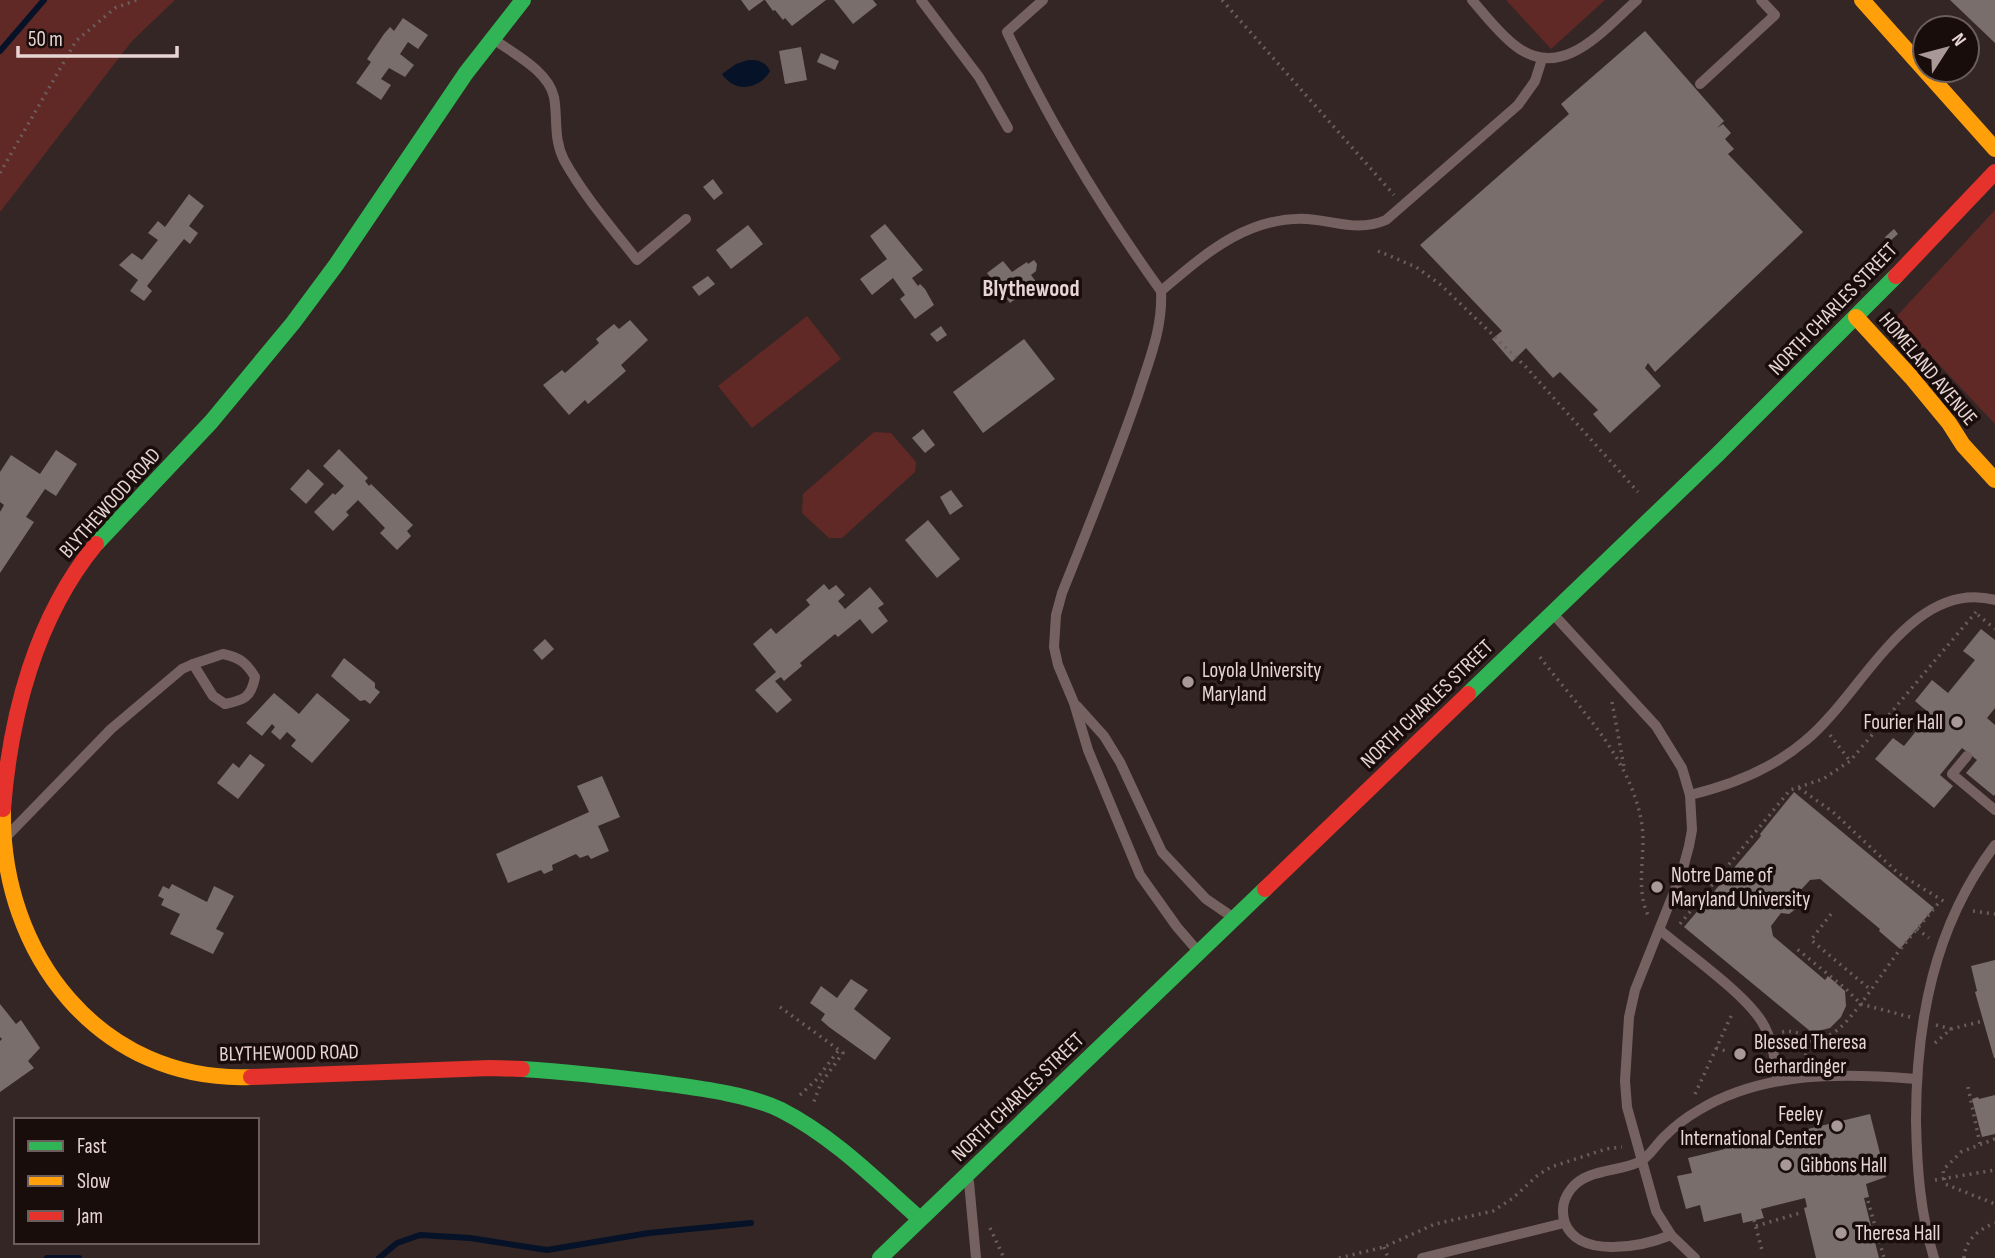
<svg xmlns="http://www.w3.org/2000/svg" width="1995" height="1258" font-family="'Sofia Sans Condensed',sans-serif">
	<rect width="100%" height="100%" fill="#342624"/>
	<g fill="#602926">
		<path d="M0 0H175L132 41 0 212Z"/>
		<path d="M1506 0H1605L1551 49Z"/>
		<path d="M1995 210V424L1895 318Z"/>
		<path d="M807 316 841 359 752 428 718 386Z"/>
		<path d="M874 432 891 433 916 462 915 472 842 538H829L802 513 803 494Z"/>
	</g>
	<path fill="#051228" d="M748 60C758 60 765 61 770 71 760 89 735 94 722 74L736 64Z"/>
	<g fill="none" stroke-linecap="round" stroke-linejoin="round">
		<g stroke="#051228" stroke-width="6">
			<path d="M0 51 44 0"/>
			<path d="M47 1258H79"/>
			<path d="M379 1258 397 1243 420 1235 470 1238 547 1250 649 1233 751 1223"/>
		</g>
	</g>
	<g fill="#7a6e6c">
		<path d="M741 0H764L749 11Z"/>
		<path d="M765 0H826L792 26 785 18 783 20 775 10 773 11Z"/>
		<path d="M834 0H873L877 5 853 24Z"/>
		<path d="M1950 0H1995V43Z"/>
		<path d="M403 18 428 35 418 49 408 42 400 54 414 65 405 77 389 68 381 79 391 85 381 100 356 83 371 62 367 59 384 34 390 27 394 31Z"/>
		<path d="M1645 31 1724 121 1717 128 1723 124 1731 133 1725 139 1734 149 1728 154 1803 232 1655 372 1648 363 1645 368 1661 386 1610 433 1593 414 1598 410 1560 372 1553 378 1526 348 1512 362 1492 339 1502 331 1420 245 1569 114 1561 104Z"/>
		<path d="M801 47 807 80 785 84 779 51Z"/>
		<path d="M821 53 839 61 835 70 817 62Z"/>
		<path d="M713 179 723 193 714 200 703 187Z"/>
		<path d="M189 194 204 206 189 226 198 233 190 244 184 239 147 286 152 291 144 301 130 291 138 280 119 265 132 253 142 260 158 240 148 233 158 221 165 227Z"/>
		<path d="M885 224 923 270 912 278 918 286 920 284 925 289 934 305 915 319 900 299 905 295 893 278 872 295 860 279 887 259 870 236Z"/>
		<path d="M748 225 763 244 731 269 716 250Z"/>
		<path d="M1894 229 1898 234 1889 242 1885 237Z"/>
		<path d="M1034 260 1037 264 1036 271 1031 275 1037 283 1010 303 987 273 1003 261 1012 272 1027 262 1028 264Z"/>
		<path d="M708 276 715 284 699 296 692 287Z"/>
		<path d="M630 320 648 340 621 365 626 371 588 404 585 400 569 415 543 385 562 370 565 373 599 343 596 339 614 324 619 329Z"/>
		<path d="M941 326 947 335 937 342 930 334Z"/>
		<path d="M1024 339 1055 379 983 433 953 392Z"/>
		<path d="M923 429 935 445 925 453 912 438Z"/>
		<path d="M339 449 368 478 365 481 369 486 371 484 413 525 407 531 411 536 397 550 380 533 385 528 358 500 346 512 349 515 333 531 314 512 333 493 335 495 344 486 323 466Z"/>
		<path d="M56 450 77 464 56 496 45 489 26 517 34 522 0 573V512L4 505 0 502V472L11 455 40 474Z"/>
		<path d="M308 469 324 484 306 504 290 489Z"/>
		<path d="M951 490 963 506 950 515 940 497Z"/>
		<path d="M928 520 960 559 937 578 905 540Z"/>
		<path d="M824 584 829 590 836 585 845 595 838 601 845 609 870 587 884 604 878 608 888 621 872 634 860 619 838 637 835 634 800 663 802 666 784 681 781 677 775 681 792 700 777 713 755 690 776 672 753 644 771 628 776 634 810 605 806 600Z"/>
		<path d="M1981 629 1995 640V708L1987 718 1995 725V794L1994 796 1966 773 1977 760 1962 748 1940 775 1953 786 1934 808 1875 759 1893 738 1904 746 1930 714 1915 701 1932 680 1948 693 1975 660 1963 651Z"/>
		<path d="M545 639 554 649 542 660 533 650Z"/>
		<path d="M344 658 375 683V688L380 692 370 704 365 700 360 701 331 676Z"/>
		<path d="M274 693 299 714 317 693 350 720 312 763 291 746 296 740 287 732 280 740 271 732 275 727 272 724 262 736 246 723Z"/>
		<path d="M250 754 265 765 238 799 217 783 233 763 239 768Z"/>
		<path d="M602 776 620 817 598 826 609 851 591 859 588 855 580 858 576 854 552 865 553 870 544 874 541 870 508 883 496 854 589 812 577 786Z"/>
		<path d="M1794 792 1934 908 1900 949 1879 931 1880 929 1820 879 1810 880 1799 892 1800 900 1797 908 1789 914 1781 913 1771 926 1773 936 1825 980 1828 976 1845 991 1846 1006 1841 1017 1830 1028 1818 1031H1810L1684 927 1761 836 1760 834Z"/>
		<path d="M172 884 207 902 214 886 234 896 216 929 224 933 213 954 170 934 180 914 161 905 164 899 158 896 163 886 169 889Z"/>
		<path d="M1995 960V1058H1994L1975 992 1977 991 1971 966Z"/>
		<path d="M851 979 868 990 854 1009 891 1038 875 1060 829 1027 821 1020 825 1014 810 1003 821 986 837 998Z"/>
		<path d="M0 1004 16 1024 21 1020 40 1048 28 1061 34 1068 0 1092V1041L2 1039 0 1037Z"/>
		<path d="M1995 1095V1134L1982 1137 1972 1099 1978 1097 1979 1099Z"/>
		<path d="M1870 1114 1886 1177 1866 1184 1869 1197 1864 1198 1879 1258H1816L1804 1208 1807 1207 1805 1198 1761 1209 1764 1218 1743 1223 1741 1213 1704 1222 1700 1205 1686 1209 1677 1176 1692 1173 1688 1158 1725 1149 1723 1139 1743 1134 1746 1144Z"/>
	</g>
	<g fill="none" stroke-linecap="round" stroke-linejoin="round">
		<g stroke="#6b5d5c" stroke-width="3.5" stroke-dasharray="2 5" stroke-linecap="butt">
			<path d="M1222 0 1394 195"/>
			<path d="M1950 28 1959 19"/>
			<path d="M0 173 76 41 115 8 137 0"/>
			<path d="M1378 251 1416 267 1441 285 1526 367 1638 492"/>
			<path d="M1978 615 1995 629"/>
			<path d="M1540 657C1580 710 1631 757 1642 825 1646 854 1635 888 1648 915"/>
			<path d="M1612 702 1624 767"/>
			<path d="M1830 735 1850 761"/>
			<path d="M1799 788 1833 812 1898 873 1945 902"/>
			<path d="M1973 911 1995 914"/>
			<path d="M1831 914 1811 940 1871 990"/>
			<path d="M1680 924 1790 790 1823 779 1850 761 1976 612"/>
			<path d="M1917 929 1929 938"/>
			<path d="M780 1007 843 1053 821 1083 813 1104"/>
			<path d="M1910 1017 1861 1004 1898 952 1941 900"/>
			<path d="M1936 1025 1951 1029"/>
			<path d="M1782 1032C1794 1030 1799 1034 1810 1037 1832 1044 1849 1018 1861 1004L1846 989 1797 949"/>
			<path d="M1935 1043 1951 1029 1983 1021"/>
			<path d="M1716 1048 1729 1052"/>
			<path d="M1803 1062 1812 1038"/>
			<path d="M1968 1087 1980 1144"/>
			<path d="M1695 1094 1733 1012"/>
			<path d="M800 1095 816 1080 838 1051"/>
			<path d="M1995 1139 1961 1152 1943 1170 1945 1184 1995 1204"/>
			<path d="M1935 1180 1995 1170"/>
			<path d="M1868 1201 1884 1258"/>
			<path d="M1754 1220 1763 1254"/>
			<path d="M1756 1226 1800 1213"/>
			<path d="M990 1228 1004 1258"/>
			<path d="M1384 1247 1388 1258"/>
			<path d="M1339 1258 1384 1247 1435 1224 1493 1211 1513 1198 1538 1175 1551 1167 1606 1149 1622 1147"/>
			<path d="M1964 1258C1965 1240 1979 1229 1995 1223"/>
		</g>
		<g stroke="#756260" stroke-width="10">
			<path d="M921 0 979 77 1008 128"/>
			<path d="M1043 0 1007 32C1050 123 1102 209 1161 291"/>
			<path d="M1472 0C1485 15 1498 32 1513 44 1561 84 1603 30 1637 0"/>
			<path d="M492 38C512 53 548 70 554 97 558 119 553 138 564 160 584 196 612 228 637 260L686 219"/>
			<path d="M1700 84 1775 15 1761 0"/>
			<path d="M1555 616 1656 726 1682 768 1690 795 1692 830 1689 846 1682 872 1635 990 1629 1017 1625 1081 1627 1107 1656 1211 1671 1235 1695 1258"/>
			<path d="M223 654C239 657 247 663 255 677 251 698 244 700 225 704L213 696 193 664Z"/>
			<path d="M1077 706 1104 736 1120 762 1162 852 1206 899 1231 916"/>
			<path d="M1967 756 1952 774 1995 810"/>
			<path d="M1690 795C1732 785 1772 769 1805 741 1861 696 1911 577 1995 600"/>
			<path d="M8 835 111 729 182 669 193 664"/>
			<path d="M1660 930C1688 954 1744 993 1762 1022 1773 1040 1775 1061 1778 1081"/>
			<path d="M1196 949 1177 927 1140 875 1088 750 1074 703 1058 665 1054 647 1056 615 1062 593C1088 528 1115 462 1138 395 1149 360 1163 328 1161 291 1204 255 1246 216 1307 219 1336 221 1358 232 1386 220L1518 105 1535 81 1542 59"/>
			<path d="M969 1182 976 1258"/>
			<path d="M1671 1235C1639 1248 1579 1258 1565 1223 1561 1211 1563 1199 1571 1189 1586 1169 1618 1172 1639 1162 1649 1158 1657 1143 1665 1136 1675 1126 1687 1117 1699 1110 1764 1071 1843 1073 1916 1079"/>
			<path d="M1422 1258 1564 1223"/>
			<path d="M1934 1258C1920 1213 1917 1168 1916 1121 1916 1022 1934 926 1995 845"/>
		</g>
		<g stroke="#30b455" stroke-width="16">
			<path d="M96 544 211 422 293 323 336 265 466 73 523 0"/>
			<path d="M1468 694 1718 454 1896 276"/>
			<path d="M522 1069C569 1072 614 1077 661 1083 697 1088 748 1094 781 1110 834 1137 876 1180 920 1219"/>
			<path d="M880 1258 1265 889"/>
		</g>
		<g stroke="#ff9f0a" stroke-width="16">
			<path d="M1862 0 1995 149"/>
			<path d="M1856 317 1911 377 1949 423 1963 445 1995 480"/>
			<path d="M3 809C0 954 100 1083 251 1077"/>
		</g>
		<g stroke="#e5322d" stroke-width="16">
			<path d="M1896 276 1995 172"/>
			<path d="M3 809C10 716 36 617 96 544"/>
			<path d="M1265 889 1468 694"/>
			<path d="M251 1077 490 1068 522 1069"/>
		</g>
	</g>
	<g fill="#a89896" stroke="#190d0c" stroke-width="2.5">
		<circle cx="1188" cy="682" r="7"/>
		<circle cx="1957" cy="722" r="7"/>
		<circle cx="1657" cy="887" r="7"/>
		<circle cx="1740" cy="1054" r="7"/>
		<circle cx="1837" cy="1126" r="7"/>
		<circle cx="1786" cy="1165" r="7"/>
		<circle cx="1841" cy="1233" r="7"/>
	</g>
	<g text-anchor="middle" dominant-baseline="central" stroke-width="7" stroke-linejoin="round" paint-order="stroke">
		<g font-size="21" fill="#e7d5d3" stroke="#190d0c">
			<text transform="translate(1833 309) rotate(-46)">NORTH CHARLES STREET</text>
			<text transform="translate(1928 369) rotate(50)">HOMELAND AVENUE</text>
			<text transform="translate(110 503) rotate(-48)">BLYTHEWOOD ROAD</text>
			<text transform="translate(1427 704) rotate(-44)">NORTH CHARLES STREET</text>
			<text transform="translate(289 1053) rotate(-1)">BLYTHEWOOD ROAD</text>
			<text transform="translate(1018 1097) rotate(-44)">NORTH CHARLES STREET</text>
		</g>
		<g font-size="21" fill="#e7d5d3" stroke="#190d0c" text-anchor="start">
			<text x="1202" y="670">Loyola University<tspan x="1202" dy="24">Maryland</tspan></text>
			<text x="1943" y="722" text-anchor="end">Fourier Hall</text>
			<text x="1671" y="875">Notre Dame of<tspan x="1671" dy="24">Maryland University</tspan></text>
			<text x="1754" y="1042">Blessed Theresa<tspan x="1754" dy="24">Gerhardinger</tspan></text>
			<text x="1823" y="1114" text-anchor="end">Feeley<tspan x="1823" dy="24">International Center</tspan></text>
			<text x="1800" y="1165">Gibbons Hall</text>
			<text x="1855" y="1233">Theresa Hall</text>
		</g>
		<g font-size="23" font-weight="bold" fill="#e7d5d3" stroke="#190d0c">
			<text x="1031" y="289">Blythewood</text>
		</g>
	</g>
	<rect x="14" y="1118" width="245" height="126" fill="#190d0c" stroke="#6b5d5c" stroke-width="2"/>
	<rect x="28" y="1141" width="35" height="10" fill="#30b455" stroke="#6b5d5c" stroke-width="2"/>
	<text x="77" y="1153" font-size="21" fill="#e7d5d3">Fast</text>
	<rect x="28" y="1176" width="35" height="10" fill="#ff9f0a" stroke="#6b5d5c" stroke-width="2"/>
	<text x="77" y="1188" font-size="21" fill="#e7d5d3">Slow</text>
	<rect x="28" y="1211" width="35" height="10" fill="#e5322d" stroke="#6b5d5c" stroke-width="2"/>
	<text x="77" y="1223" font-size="21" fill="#e7d5d3">Jam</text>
	<g transform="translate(1946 49) rotate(54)"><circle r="33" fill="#190d0c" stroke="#6b5d5c" stroke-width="2"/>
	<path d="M0-5L12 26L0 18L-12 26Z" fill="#a89896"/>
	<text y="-10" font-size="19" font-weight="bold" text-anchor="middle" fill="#e7d5d3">N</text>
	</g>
	<path d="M18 46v10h159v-10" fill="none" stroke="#e7d5d3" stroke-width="3.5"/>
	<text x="28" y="46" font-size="21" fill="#e7d5d3" stroke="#190d0c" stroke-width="5" paint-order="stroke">50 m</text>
</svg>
